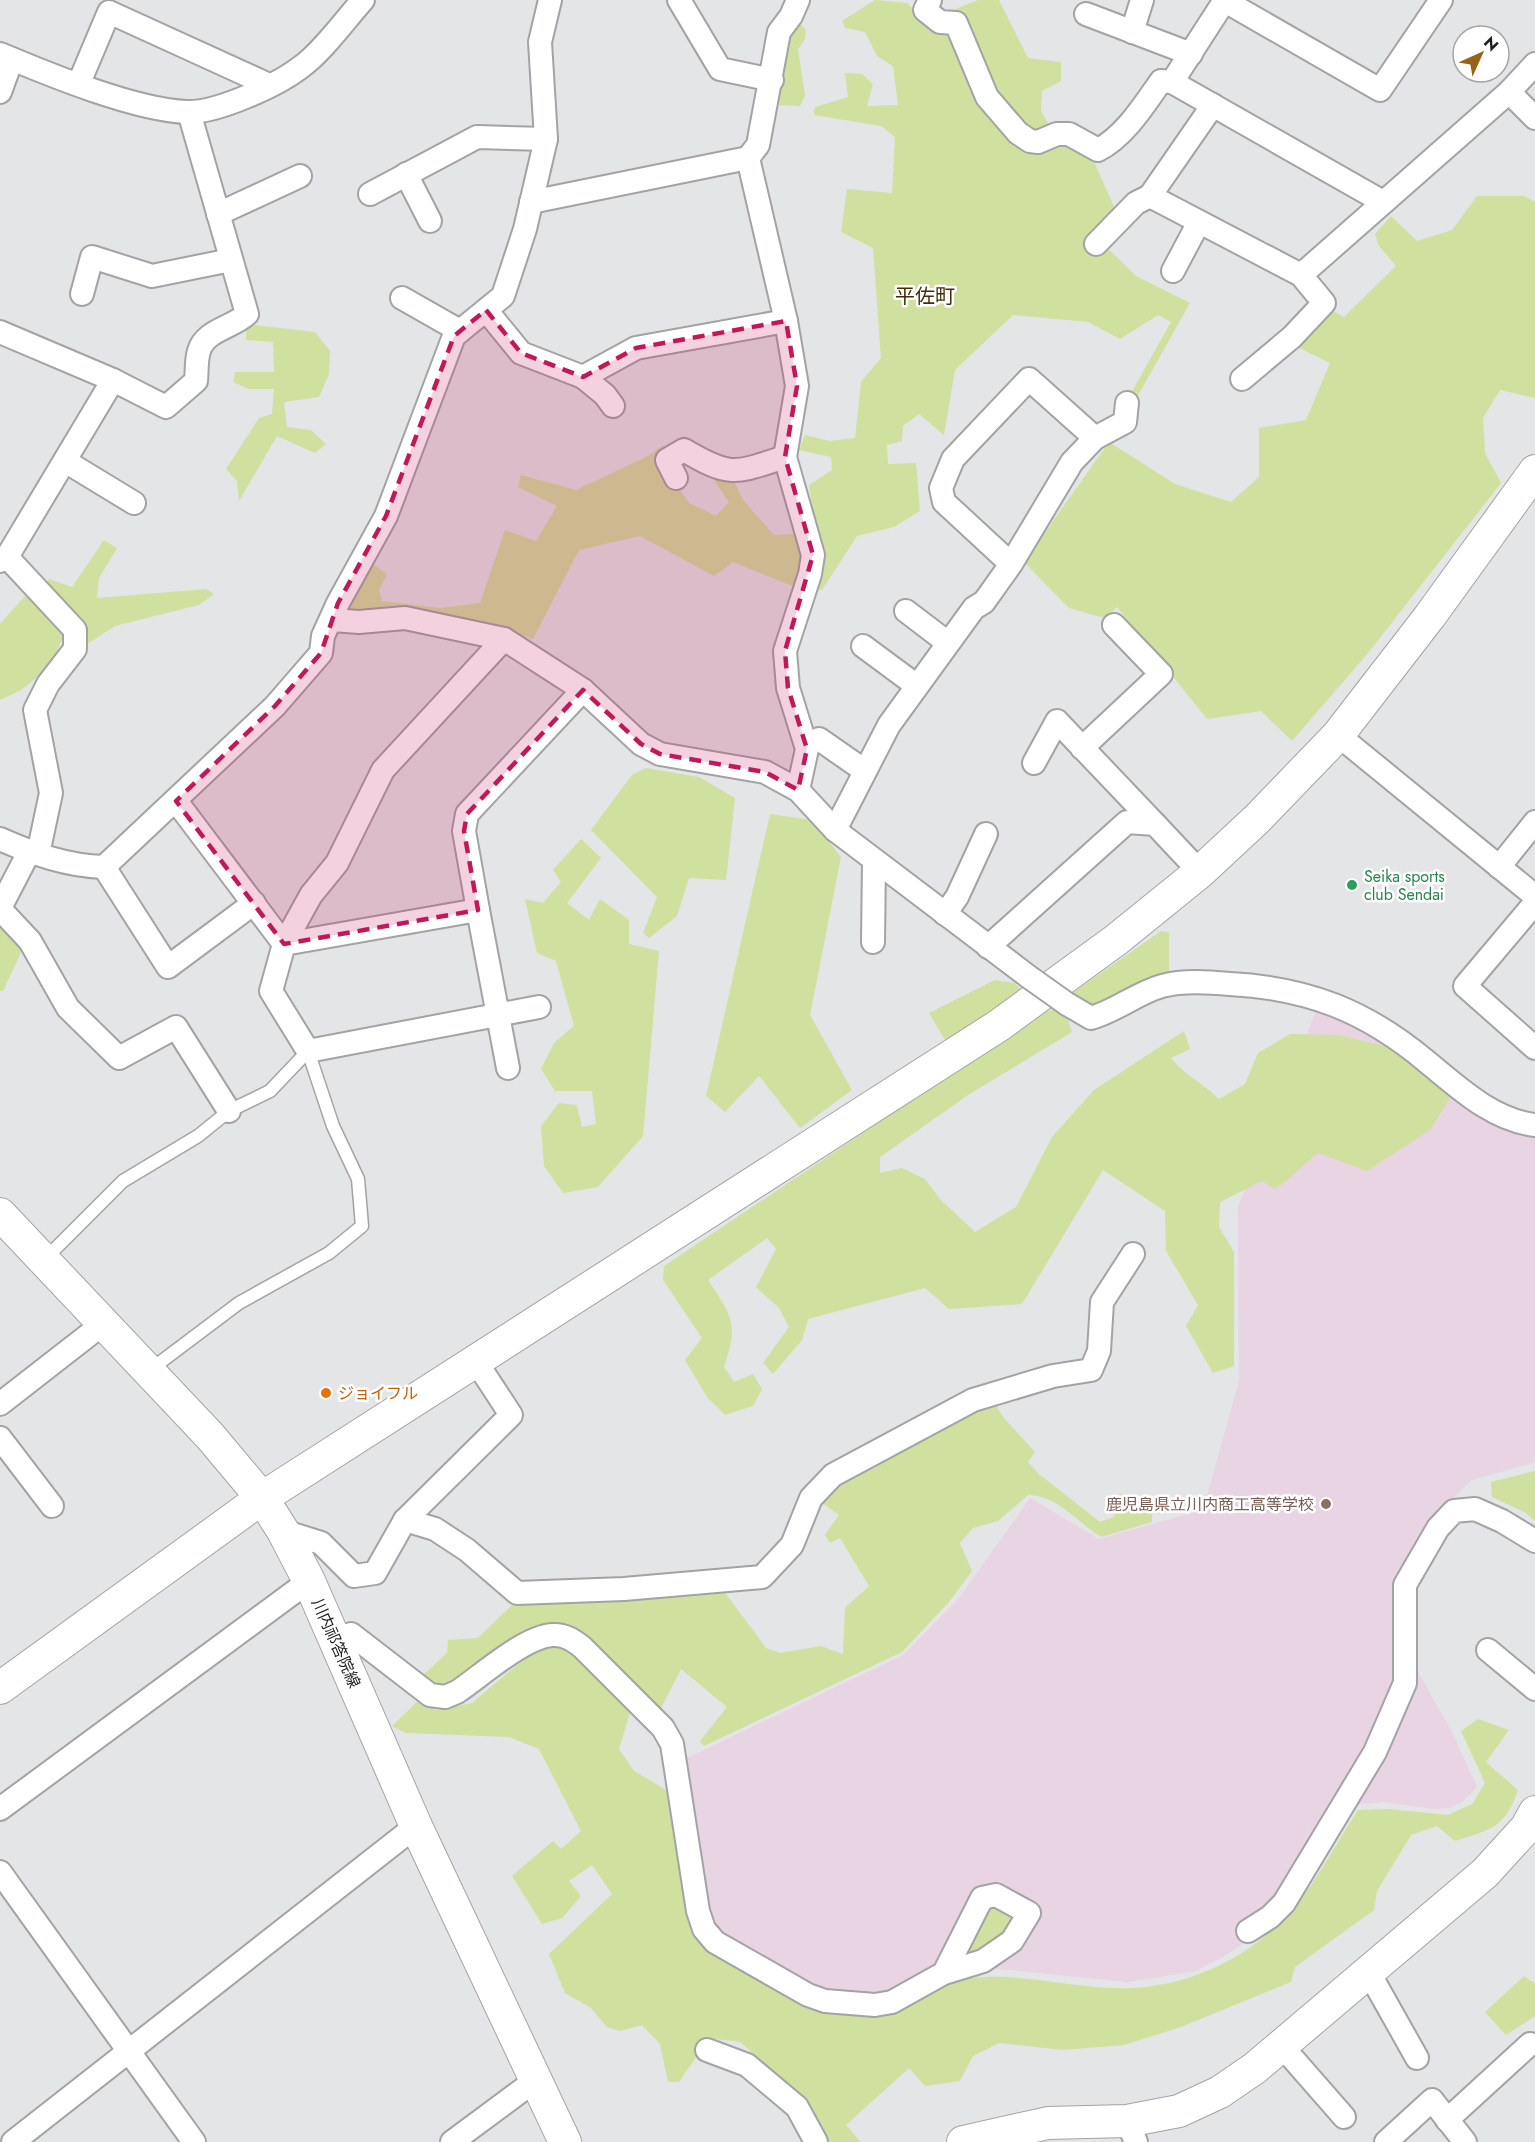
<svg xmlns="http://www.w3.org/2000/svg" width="1535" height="2142" font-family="Jost,'Noto Sans JP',sans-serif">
	<rect width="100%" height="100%" fill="#e4e5e7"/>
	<path fill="#e8d4e3" d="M1318 1006 1354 1019 1535 1131V1462L1472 1480 1436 1514 1400 1640 1452 1732 1477 1787 1462 1802 1449 1808 1434 1809 1384 1802 1353 1805 1267 1926 1228 1954 1196 1971 1127 1982 990 1968 996 1887H976L936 1968 883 1996 814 1989 728 1939 716 1928 707 1914 685 1759 903 1655 959 1598 1030 1498 1099 1539 1203 1510 1239 1381 1238 1207Z"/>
	<g fill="#d0e09e">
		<path d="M875 0 907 3 931 27 949 32 1008 135 1066 142 1095 164 1116 211 1094 235 1136 276 1190 303 1136 399 1130 395 1171 322 1158 315 1120 339 1088 322 1013 315 955 370 944 435 919 414 903 426 902 441 887 445 888 464 916 463 920 511 894 527 857 536 822 590 790 585 733 562 714 576 640 536 579 550 533 639C467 616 412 611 343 611L371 563 387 574 379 590 382 601 440 608 480 603 505 530 536 541 557 506 518 487 521 475 576 490 648 456 663 445 668 451 661 463 689 503 716 516 729 502 709 473 732 477 743 500 774 535 816 533 809 485 832 470 831 457 799 450 805 435 830 441 855 438 861 382 881 358 873 248 841 232 847 189 892 193 895 137 881 126 814 115 815 107 848 97 845 73 862 74 873 84 867 106 898 105 893 66 877 56 865 32 845 28 842 21Z"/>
		<path d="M978 0H999L1028 58 1061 62V81L1042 91 1041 111 1049 125 1035 134 991 92 946 13Z"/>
		<path d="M798 22 806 30 805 39 798 49 805 95 800 106 774 105 784 36Z"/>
		<path d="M1477 196H1524L1535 202V398L1500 390 1483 418 1485 453 1501 483 1368 653 1292 741 1261 711 1207 719 1117 607 1104 618 1069 608 1024 562 1109 442 1175 484 1231 502 1259 477V428L1306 420 1330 363 1295 346 1329 309 1344 317 1396 266 1379 246 1375 234 1391 216 1417 241 1452 230Z"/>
		<path d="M246 324 315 332 330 351 329 374 319 397 284 402 287 427 311 430 326 444 315 453 277 436 239 501 237 481 226 469 259 418 272 414 274 389H249L233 382 235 372H274L273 342 246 340Z"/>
		<path d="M104 540 117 548 99 578 97 598 206 589 214 594 199 605 115 626 84 646 68 603 45 586 49 579 72 587Z"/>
		<path d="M25 596 56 622 63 636 51 666 21 690 0 700V624Z"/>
		<path d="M646 768 699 777 735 798 726 880 689 878 677 916 649 938 643 933 657 897 591 830 632 775Z"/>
		<path d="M770 814 812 820 841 857 810 1015 852 1090 800 1128 759 1076 725 1112 706 1096Z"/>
		<path d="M581 839 601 858 567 903 589 920 600 899 629 920V944L659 951 643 1136 598 1187 563 1193 544 1166 541 1126 559 1103 577 1105 582 1127 596 1124 592 1091H555L541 1069 554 1043 574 1026 556 961 537 953 525 899 543 903 561 882 553 870Z"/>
		<path d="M0 923 23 948 3 991H0Z"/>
		<path d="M1161 931 1169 932V978L1141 980 1090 1008 1071 994Z"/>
		<path d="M995 980 1014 983 1027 995 945 1040 929 1013Z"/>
		<path d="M1056 1009 1068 1020 1072 1032 968 1095 880 1157V1173L902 1168 925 1179 940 1199 975 1232 1016 1207 1052 1137 1094 1090 1184 1031 1190 1049 1171 1058C1185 1076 1203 1083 1219 1099L1245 1084 1258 1053 1290 1034 1339 1035 1388 1047 1453 1093 1431 1129 1367 1171 1318 1153C1303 1164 1291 1179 1275 1189L1262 1181 1220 1202 1219 1227 1234 1252V1366L1213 1373 1186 1326 1198 1305 1166 1251 1165 1211 1103 1170 1022 1304 949 1309 925 1288 808 1319 802 1340 773 1374 763 1363 789 1327 779 1308 756 1287 776 1249 767 1238 708 1280C732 1316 739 1325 724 1367L734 1382 753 1374 762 1389 753 1406 725 1415 707 1397 685 1360 702 1338 663 1280 664 1266 1042 1013Z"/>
		<path d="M995 1402 1002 1416 1035 1452 1028 1462 1039 1474 1100 1522 1114 1517 1120 1494 1152 1503V1522L1101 1537C1077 1522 1057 1495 1028 1495L998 1521 973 1528 960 1543 972 1571 949 1602 902 1652 704 1746 700 1741 727 1707 681 1669 659 1712 571 1630 447 1687 432 1686 422 1676 447 1653 448 1640 478 1638 513 1604 573 1596 723 1590 766 1648 780 1653 821 1646 843 1654 845 1608 869 1586 840 1538 830 1543 825 1535 839 1515 821 1502 835 1486 969 1410Z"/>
		<path d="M1535 1471V1521L1526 1513 1492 1497 1491 1482Z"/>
		<path d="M557 1646 574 1653 631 1709 619 1749 634 1771 668 1791 690 1917 845 2013C891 1999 937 1979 985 1977 1033 1975 1082 1990 1130 1988 1192 1986 1252 1956 1293 1909 1317 1881 1337 1842 1358 1810L1389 1809 1448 1815 1472 1804 1485 1783 1461 1731 1478 1719 1509 1730 1486 1762 1518 1790C1504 1829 1492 1829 1455 1841L1437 1826 1411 1835 1377 1891 1374 1910 1295 1967 1291 1982 1181 2027 1124 2045 1063 2050 999 2043 973 2056 960 2081 925 2086 909 2068 846 2125 861 2142H824L802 2102 770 2068 740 2042 709 2038 679 2082H668L660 2044 642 2025 620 2031 607 2027 591 2008 565 1993 549 1954 612 1894 592 1865 569 1881 581 1896 562 1918 542 1924 512 1876 553 1841 561 1849 581 1831 539 1749 509 1737 406 1733 392 1726 419 1700 436 1710 472 1703 537 1648Z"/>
		<path d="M996 1903 1014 1917C1005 1936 990 1949 970 1954L967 1950 987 1909Z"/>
		<path d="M1524 1976 1535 1984V2016L1506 2035 1485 2012Z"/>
	</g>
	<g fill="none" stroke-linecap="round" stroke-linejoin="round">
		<g stroke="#a3a3a5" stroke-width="15">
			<path id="lane" d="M45 1259 123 1181 198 1136 229 1111 270 1091 308 1051 333 1126 358 1179 362 1226 329 1253 239 1303 150 1370"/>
		</g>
		<g stroke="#a3a3a5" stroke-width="26">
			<g id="street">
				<path d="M679 0 720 69 772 80"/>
				<path d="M930 0 925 10 940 22 956 23 987 97 1018 133 1030 141 1038 142 1057 134H1069L1098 150C1125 136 1144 105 1161 81L1172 82 1383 202"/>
				<path d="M1225 1 1380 90 1441 0"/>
				<path d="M1086 14 1191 54"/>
				<path d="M1132 32 1142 0"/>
				<path d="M0 54C50 75 135 110 187 112 217 113 278 85 301 67 322 52 345 20 363 0"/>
				<path d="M1172 82 1225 0"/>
				<path d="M79 83 109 12 269 85"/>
				<path d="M0 92 12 59"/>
				<path d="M1509 92 1535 118"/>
				<path d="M1213 105 1150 196 1301 275 1509 92 1535 64"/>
				<path d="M406 174 430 221"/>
				<path d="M370 194 477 137 546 139"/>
				<path d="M531 202 748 158"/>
				<path d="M218 214 300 176"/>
				<path d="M1096 244 1136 203 1150 196"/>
				<path d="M1173 271 1199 222"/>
				<path d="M82 294 92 257 152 276 231 260"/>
				<path d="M402 298 460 331"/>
				<path d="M486 310 521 353 583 377 605 395 613 406"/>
				<path d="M0 332 113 380 166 407 196 381C197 372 196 360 199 351 205 330 232 328 247 314L189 112"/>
				<path d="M583 377 636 348 786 321"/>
				<path d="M1242 379 1292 337 1324 303 1301 275"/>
				<path d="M1095 438 1125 422 1127 403"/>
				<path d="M65 461 134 503"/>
				<path d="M676 478 667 460 684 450C731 478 735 473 785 457"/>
				<path d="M7 557 75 630V649L48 684 35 710 51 793 38 854"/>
				<path d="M0 561 7 557 113 380"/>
				<path d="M906 611 948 643"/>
				<path d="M332 620 359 622 405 618 504 639 583 690 641 744 660 754 765 772 798 790 835 830 1029 977"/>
				<path d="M863 646 917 686"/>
				<path d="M1338 735 1535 896"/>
				<path d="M819 739 865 771"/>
				<path d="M1082 748 1161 674 1114 625"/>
				<path d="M1034 763 1057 721 1155 824"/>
				<path d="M798 790 807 749 788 688 785 651 810 574 813 555 785 457 797 386 786 321 748 158 758 145 779 32 791 16 798 0"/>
				<path d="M176 801 284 944 311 895 337 863 383 770 504 639"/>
				<path d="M835 830 889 725 974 608 984 602 1011 564 944 502 941 488 953 459 1029 379 1095 438 1072 462 1011 564"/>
				<path d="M0 839C34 854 67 866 104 867L275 706 321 653 323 636 338 603 386 516 454 336 503 296 525 229 546 139 540 42 550 0"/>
				<path d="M104 867 168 967 254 903"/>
				<path d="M1499 867 1535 822"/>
				<path d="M1535 903 1465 986 1535 1048"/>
				<path d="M0 908 29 852"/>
				<path d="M0 909 30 941 68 1008 119 1058 176 1027 229 1111"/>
				<path d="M478 910 464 831 467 814 583 690"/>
				<path d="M945 914 957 897 986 834"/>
				<path d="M873 942 874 861"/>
				<path d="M988 947 1127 822 1155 824 1200 872"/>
				<path d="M1067 1004 1091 1018C1116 1011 1137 993 1162 986 1183 980 1209 982 1230 984 1308 988 1366 1011 1426 1061 1458 1087 1492 1120 1535 1125"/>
				<path d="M508 1068 478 910 284 944 271 991 308 1051 539 1007"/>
				<path d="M0 1404 104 1323"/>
				<path d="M0 1438 52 1506"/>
				<path d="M405 1520 435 1529 467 1550 517 1593 624 1589 762 1577 792 1545 811 1498 833 1475 973 1400 1053 1376 1091 1370 1099 1351 1102 1302 1133 1254"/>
				<path d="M283 1531 321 1543 354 1576 375 1573 405 1520 511 1415 475 1360"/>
				<path d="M336 1640 351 1634 430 1695 445 1697 457 1692C481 1676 524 1637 552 1635 564 1634 573 1640 582 1647L663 1728 672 1744 698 1911 704 1929 715 1942 808 1995 825 2001 875 2005 892 2002 944 1973 983 1961 1012 1941 1029 1913 996 1895 982 1898 944 1973"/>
				<path d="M1488 1650 1535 1689"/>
				<path d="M0 1809 309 1581"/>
				<path d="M0 1872 194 2142"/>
				<path d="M1248 1931 1270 1917 1284 1903 1375 1752 1405 1683V1585L1438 1528 1454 1511 1475 1509 1502 1521 1535 1541"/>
				<path d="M1368 1971 1417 2058"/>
				<path d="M1281 2045 1344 2117"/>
				<path d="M707 2050 747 2065 797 2107 816 2142"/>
				<path d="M1447 2120 1530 2044"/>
				<path d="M1127 2121 1136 2142"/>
				<path d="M13 2142 416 1826"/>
				<path d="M452 2142 537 2079"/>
				<path d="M1386 2142 1432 2100 1465 2142"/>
			</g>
		</g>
		<g stroke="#a3a3a5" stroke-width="34">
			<g id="secondary">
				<path d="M0 1214 210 1436 262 1498 283 1531 309 1581 416 1826 565 2142"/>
				<path d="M0 1688 262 1498 998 1026 1116 940 1200 872 1257 819 1338 735 1430 616 1535 471"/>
				<path d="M963 2142 1048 2123 1127 2121 1179 2111 1220 2092 1255 2068 1485 1873 1526 1828 1535 1812"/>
			</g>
		</g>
		<use href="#lane" stroke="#fff" stroke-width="12"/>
		<use href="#street" stroke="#fff" stroke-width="22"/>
		<use href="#secondary" stroke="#fff" stroke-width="32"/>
		<g stroke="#a3a3a5" stroke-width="26" stroke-linecap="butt">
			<path id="street-bridge" d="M1029 977 1067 1004"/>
		</g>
		<use href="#street-bridge" stroke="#fff" stroke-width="22"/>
	</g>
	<path fill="#c2185b" fill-opacity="0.2" stroke="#c2185b" stroke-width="4.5" stroke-dasharray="12 8" stroke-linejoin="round" d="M486 310 521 353 583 377 636 348 786 321 797 386 785 457 813 555 785 651 788 688 807 749 798 790 765 772 660 754 641 744 583 690 467 814 464 831 478 910 284 944 176 801 275 706 321 653 338 603 386 516 454 336Z"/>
	<circle fill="#2e9e5b" stroke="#fff" stroke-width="2" cx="1352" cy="885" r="6"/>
	<circle fill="#e8710a" stroke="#fff" stroke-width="2" cx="326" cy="1393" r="6"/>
	<circle fill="#8d6e63" stroke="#fff" stroke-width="2" cx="1326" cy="1504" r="6"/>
	<g text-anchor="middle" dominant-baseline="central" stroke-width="5" stroke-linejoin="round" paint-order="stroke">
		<g font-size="16" fill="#27864d" stroke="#fff" text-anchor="start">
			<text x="1364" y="876">Seika sports<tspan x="1364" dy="18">club Sendai</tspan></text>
		</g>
		<g font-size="16" fill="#c56008" stroke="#fff" text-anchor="start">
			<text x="338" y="1393">ジョイフル</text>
		</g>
		<g font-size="16" fill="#785e54" stroke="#fff" text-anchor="end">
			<text x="1314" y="1504">鹿児島県立川内商工高等学校</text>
		</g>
		<g font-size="16" fill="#1f1f20" stroke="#fff">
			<text transform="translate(336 1643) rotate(66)">川内祁答院線</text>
		</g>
		<g font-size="20" fill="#452c09" stroke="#fff">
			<text x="925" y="296">平佐町</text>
		</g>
	</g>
	<g transform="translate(1481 54) rotate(45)"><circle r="28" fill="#ffffff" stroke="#a5a5a6" stroke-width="1.5"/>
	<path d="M0-4.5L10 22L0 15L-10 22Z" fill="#956316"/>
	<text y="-9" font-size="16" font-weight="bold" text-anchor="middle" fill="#1f1f20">N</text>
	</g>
</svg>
